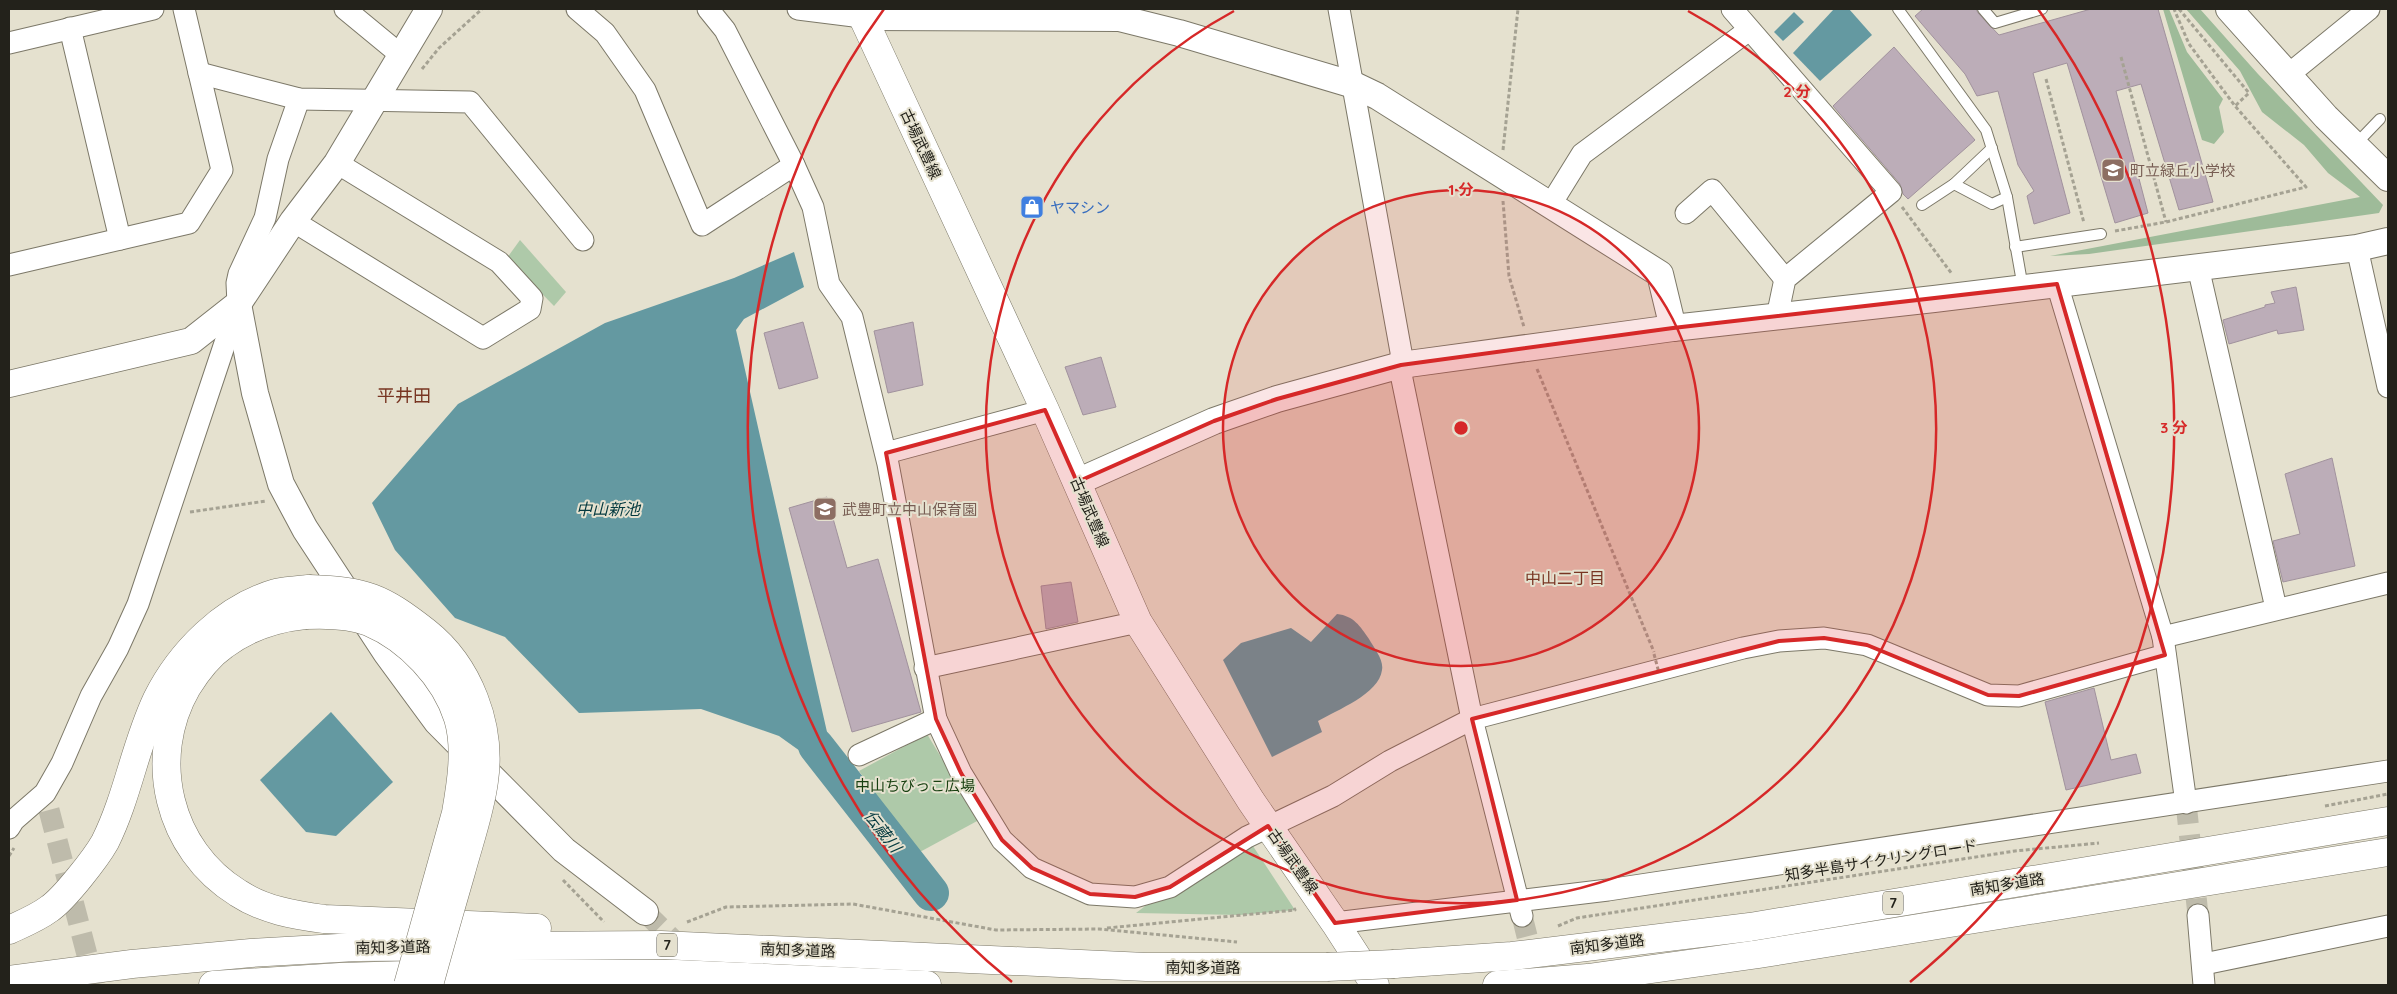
<svg xmlns="http://www.w3.org/2000/svg" width="2397" height="994" font-family="Quicksand,'Noto Sans JP',sans-serif">
	<rect width="100%" height="100%" fill="#e5e1cf"/>
	<g fill="#aec9a9">
		<path d="M520 240 566 292 554 306 507 258Z"/>
		<path d="M927 734 979 820 918 853 859 771Z"/>
		<path d="M1247 837 1295 910 1240 915 1136 913 1170 887Z"/>
	</g>
	<g fill="#9ebb99">
		<path d="M2163 9H2169L2187 52 2223 99 2219 107 2224 132 2214 144 2202 140Z"/>
		<path d="M2186 9H2200L2258 74 2383 205 2379 213 2089 254 2050 256 2360 197 2328 173 2304 145 2262 112 2240 71Z"/>
	</g>
	<g fill="#6499a1">
		<path d="M1834 9H1849L1872 35 1820 81 1793 53Z"/>
		<path d="M1794 12 1804 22 1783 41 1774 32Z"/>
		<path d="M794 252 804 287 744 319 736 330 827 732 807 756 779 736 701 709 579 713 505 637 455 618 395 550 372 503 458 404 605 323 734 278Z"/>
		<path d="M1337 614C1354 616 1360 626 1369 639 1374 648 1384 660 1382 670 1379 694 1337 710 1318 721L1322 732 1272 757 1223 660 1241 643 1291 628 1311 642Z"/>
		<path d="M331 712 393 782 336 836 306 832 260 780Z"/>
	</g>
	<g fill="none" stroke-linecap="round" stroke-linejoin="round">
		<path stroke="#6499a1" stroke-width="36" d="M816 746 931 893"/>
	</g>
	<g fill="#bcadb8" stroke="#a1929d">
		<path d="M1923 9H1976L1978 13 1999 35 2091 9H2158L2213 202 2179 210 2141 84 2116 91 2148 213 2115 223 2067 63 2033 73 2070 213 2034 224 2027 196 2034 191 2018 165 1998 91 1977 96 1965 74 1915 16Z"/>
		<path d="M1894 47 1975 140 1908 199 1903 194 1900 184 1833 106Z"/>
		<path d="M2296 287 2304 330 2278 334 2277 330 2229 344 2223 320 2265 307V305L2275 303 2271 292Z"/>
		<path d="M803 322 818 378 779 389 764 333Z"/>
		<path d="M913 322 923 385 888 393 874 331Z"/>
		<path d="M1101 357 1116 407 1083 415 1065 367Z"/>
		<path d="M2332 458 2355 566 2283 582 2273 541 2300 534 2285 474Z"/>
		<path d="M827 497 847 568 878 559 921 712 852 732 789 508Z"/>
		<path d="M1071 582 1078 622 1046 629 1041 586Z"/>
		<path d="M2094 688 2111 760 2136 754 2141 773 2066 790 2045 702Z"/>
	</g>
	<g fill="none" stroke-linecap="round" stroke-linejoin="round">
		<g stroke="#bebbab" stroke-width="21" stroke-dasharray="21 11" stroke-linecap="butt">
			<path d="M2186 803 2198 915"/>
			<path d="M49 810 95 985"/>
			<path d="M645 912 716 982"/>
			<path d="M1522 916 1535 968"/>
		</g>
		<g stroke="#7c7868" stroke-width="12">
			<g id="service">
				<path d="M1898 9 1986 130 2007 197 2023 288"/>
				<path d="M1983 9 1995 23 2042 9"/>
				<path d="M2355 145 2380 119"/>
				<path d="M1992 148 1954 184 1992 204 2007 197"/>
				<path d="M1922 205 1954 184"/>
				<path d="M2015 247 2101 234"/>
			</g>
		</g>
		<g stroke="#7c7868" stroke-width="23">
			<g id="minor">
				<path d="M345 9 402 56"/>
				<path d="M577 9 605 33 645 90 702 225 794 165"/>
				<path d="M708 9 725 30 794 165 813 207 829 284 852 317 888 464 936 719 961 773 1002 840 1032 868 1090 894 1135 897 1170 887 1247 837 1333 796 1390 761 1472 719 1743 648 1779 641 1824 638 1867 645 1988 695 2019 696 2165 655"/>
				<path d="M798 9 862 17"/>
				<path d="M1339 9 1401 352 1402 379 1472 719 1522 916"/>
				<path d="M1732 9 1891 192 1785 279 1777 317"/>
				<path d="M70 28 120 239"/>
				<path d="M9 43 153 9"/>
				<path d="M199 73 299 99 470 102 583 240"/>
				<path d="M2288 75 2369 9"/>
				<path d="M1551 204 1582 154 1749 30"/>
				<path d="M1686 213 1712 190 1785 279"/>
				<path d="M293 221 483 338 530 309 532 298 499 262 337 163"/>
				<path d="M2357 248 2388 387"/>
				<path d="M9 265 189 223 222 170 184 9"/>
				<path d="M2198 267 2276 608"/>
				<path d="M2057 284 2163 637 2186 803"/>
				<path d="M886 453 1045 410"/>
				<path d="M2163 637 2388 583"/>
				<path d="M925 668 1138 622"/>
				<path d="M859 755 936 719"/>
				<path d="M9 828 14 820 45 793 62 763 91 696 118 648 138 604 238 304 237 283 239 274 265 218 278 159 299 99"/>
				<path d="M2198 915 2204 985"/>
				<path d="M1335 923 1608 890 2388 771"/>
				<path d="M2204 964 2388 926"/>
			</g>
		</g>
		<g stroke="#7c7868" stroke-width="28">
			<g id="tertiary">
				<path d="M2229 9 2326 117 2388 178"/>
				<path d="M862 17 1119 18 1179 33 1354 85 1377 96 1660 274 1673 328"/>
				<path d="M238 304 255 393 281 484 305 529 387 654 437 722 564 850 645 912"/>
				<path d="M9 384 191 341 238 304 293 221 337 163 429 9"/>
				<path d="M1077 482 1214 421 1277 399 1401 365 1673 328 1934 299 2357 248 2388 241"/>
			</g>
		</g>
		<g stroke="#7c7868" stroke-width="29">
			<path id="secondary" d="M859 9 1045 410 1138 622 1251 801 1335 923 1375 985"/>
		</g>
		<g stroke="#7c7868" stroke-width="29">
			<g id="motorway">
				<path d="M305 615C276 618 248 627 224 645 208 656 197 671 187 687 146 758 168 850 238 893 264 910 294 915 324 919L537 928"/>
				<path d="M9 930C22 924 37 918 49 909 64 899 96 858 105 842 128 796 135 745 157 699 180 653 224 608 276 593 286 591 299 590 309 589"/>
				<path d="M1394 964 1512 956 1750 927 2388 821"/>
				<path d="M9 980 132 964 251 953 356 947 661 945 1146 967H1327"/>
				<path d="M213 985 340 977 478 973 677 974 927 985"/>
				<path d="M1497 985 1588 978 1759 954 2388 852"/>
			</g>
		</g>
		<g stroke="#a5a293" stroke-width="3" stroke-dasharray="4 2.5" stroke-linecap="butt">
			<path d="M2179 9 2249 93 2235 106"/>
			<path d="M2121 57 2166 222"/>
			<path d="M422 69 439 48 482 9"/>
			<path d="M2046 79 2084 223"/>
			<path d="M1503 150 1518 9"/>
			<path d="M1503 201 1509 276 1524 327"/>
			<path d="M1902 207 1952 274"/>
			<path d="M2115 231 2166 222 2306 187 2235 106 2189 44 2174 9"/>
			<path d="M1537 369 1654 652"/>
			<path d="M190 512 266 501"/>
			<path d="M2325 806 2388 794"/>
			<path d="M9 856 14 848"/>
			<path d="M563 880 604 922"/>
			<path d="M687 922 726 907 853 904 996 930 1099 929 1237 942"/>
			<path d="M1558 926 1577 918 2015 851 2099 843"/>
			<path d="M1107 928 1295 910 1294 908"/>
		</g>
		<use href="#service" stroke="#fff" stroke-width="10"/>
		<use href="#minor" stroke="#fff" stroke-width="21"/>
		<use href="#tertiary" stroke="#fff" stroke-width="26"/>
		<use href="#secondary" stroke="#fff" stroke-width="28"/>
		<use href="#motorway" stroke="#fff" stroke-width="28"/>
		<g stroke="#7c7868" stroke-width="29" stroke-linecap="butt">
			<g id="motorway-bridge">
				<path d="M309 589C366 591 381 597 426 632 469 666 492 726 484 781 480 812 469 842 461 872 450 910 439 948 429 985"/>
				<path d="M305 615C326 614 349 614 369 622 409 639 445 677 458 718 467 748 461 784 456 813L408 985"/>
				<path d="M1327 967 1394 964"/>
			</g>
		</g>
		<path stroke="#a5a293" stroke-width="3" stroke-dasharray="4 2.5" stroke-linecap="butt" d="M1654 654 1659 673"/>
		<use href="#motorway-bridge" stroke="#fff" stroke-width="28"/>
	</g>
	<path fill="#d62828" fill-opacity="0.2" stroke="#d62828" stroke-width="4" stroke-linejoin="round" d="M2057 284 2165 655 2019 696 1988 695 1867 645 1824 638 1779 641 1472 719 1517 900 1335 923 1268 826 1170 887 1135 897 1090 894 1032 868 1002 840 961 773 936 719 886 453 1045 410 1077 482 1214 421 1277 399 1401 365 1673 328Z"/>
	<circle cx="1461" cy="428" r="238" fill="#d62828" fill-opacity=".12"/>
	<g fill="none" stroke="#d62828" stroke-width="2.5">
		<circle cx="1461" cy="428" r="238"/>
		<path d="M1688 11A475 475 0 1 1 1234 11"/>
		<path d="M1012 982A713 713 0 0 1 884 9M2038 9A713 713 0 0 1 1910 982"/>
	</g>
	<defs>
		<g id="school-square" transform="scale(1.25)"><rect x="-9" y="-9" width="18" height="18" rx="4" fill="#8d6e63" stroke="#e5e1cf"/><path d="M0-5L7-2L0 1L-7-2ZM-4 1L0 2.5L4 1V4Q0 6-4 4Z" fill="#fff"/></g>
		<g id="shop-square" transform="scale(1.25)"><rect x="-9" y="-9" width="18" height="18" rx="4" fill="#3f7fe0" stroke="#e5e1cf"/><path d="M-5-2.5h2.3a2.7 3.5 0 0 1 5.4 0H5L5.5 6h-11ZM-1.5-2.5h3a1.5 2.3 0 0 0-3 0Z" fill="#fff"/></g>
	</defs>
	<g fill-rule="evenodd">
		<use href="#school-square" x="2113" y="170"/>
		<use href="#shop-square" x="1032" y="207"/>
		<use href="#school-square" x="825" y="509"/>
	</g>
	<g text-anchor="middle" dominant-baseline="central" stroke-width="4" stroke-linejoin="round" paint-order="stroke">
		<g fill="#e5e1cf" stroke="#5d5b51" stroke-width="1">
			<rect x="1883" y="891.5" width="20" height="23" rx="4"/>
			<rect x="657" y="933.5" width="20" height="23" rx="4"/>
		</g>
		<g font-size="14" font-weight="bold" fill="#23221b">
			<text x="1893" y="903">7</text>
			<text x="667" y="945">7</text>
		</g>
		<g font-size="15" fill="#23221b" stroke="#e5e1cf">
			<text transform="translate(921 144) rotate(65)">古場武豊線</text>
			<text transform="translate(1090 512) rotate(67)">古場武豊線</text>
			<text transform="translate(1881 860) rotate(-9)">知多半島サイクリングロード</text>
			<text transform="translate(1293 861) rotate(55)">古場武豊線</text>
			<text transform="translate(2007 884) rotate(-9)">南知多道路</text>
			<text transform="translate(1607 944) rotate(-7)">南知多道路</text>
			<text transform="translate(393 947) rotate(-1)">南知多道路</text>
			<text transform="translate(798 950) rotate(2)">南知多道路</text>
			<text x="1203" y="967">南知多道路</text>
		</g>
		<g font-size="15" fill="#785e54" stroke="#e5e1cf" text-anchor="start">
			<text x="2130" y="170">町立緑丘小学校</text>
			<text x="842" y="509">武豊町立中山保育園</text>
		</g>
		<g font-size="15" fill="#366cbe" stroke="#e5e1cf" text-anchor="start">
			<text x="1050" y="207">ヤマシン</text>
		</g>
		<g font-size="15" fill="#184011" stroke="#e5e1cf">
			<text x="915" y="785">中山ちびっこ広場</text>
		</g>
		<g font-size="16" font-style="italic" fill="#03393f" stroke="#e5e1cf">
			<text x="608" y="509">中山新池</text>
			<text transform="translate(883 831) rotate(52)">伝蔵川</text>
		</g>
		<g font-size="16" fill="#783522" stroke="#e5e1cf">
			<text x="1565" y="578">中山二丁目</text>
		</g>
		<g font-size="18" fill="#783522" stroke="#e5e1cf">
			<text x="404" y="395">平井田</text>
		</g>
	</g>
	<circle cx="1461" cy="428" r="8" fill="#d62828" stroke="#e5e1cf" stroke-width="2.5"/>
	<g font-size="15" text-anchor="middle" font-weight="bold" fill="#d62828" stroke="#e5e1cf" stroke-width="4" stroke-linejoin="round" paint-order="stroke">
		<text x="1797" y="97">2 分</text>
		<text x="1461" y="195">1 分</text>
		<text x="2174" y="433">3 分</text>
	</g>
	<rect width="2397" height="994" fill="none" stroke="#23221b" stroke-width="20"/>
</svg>
